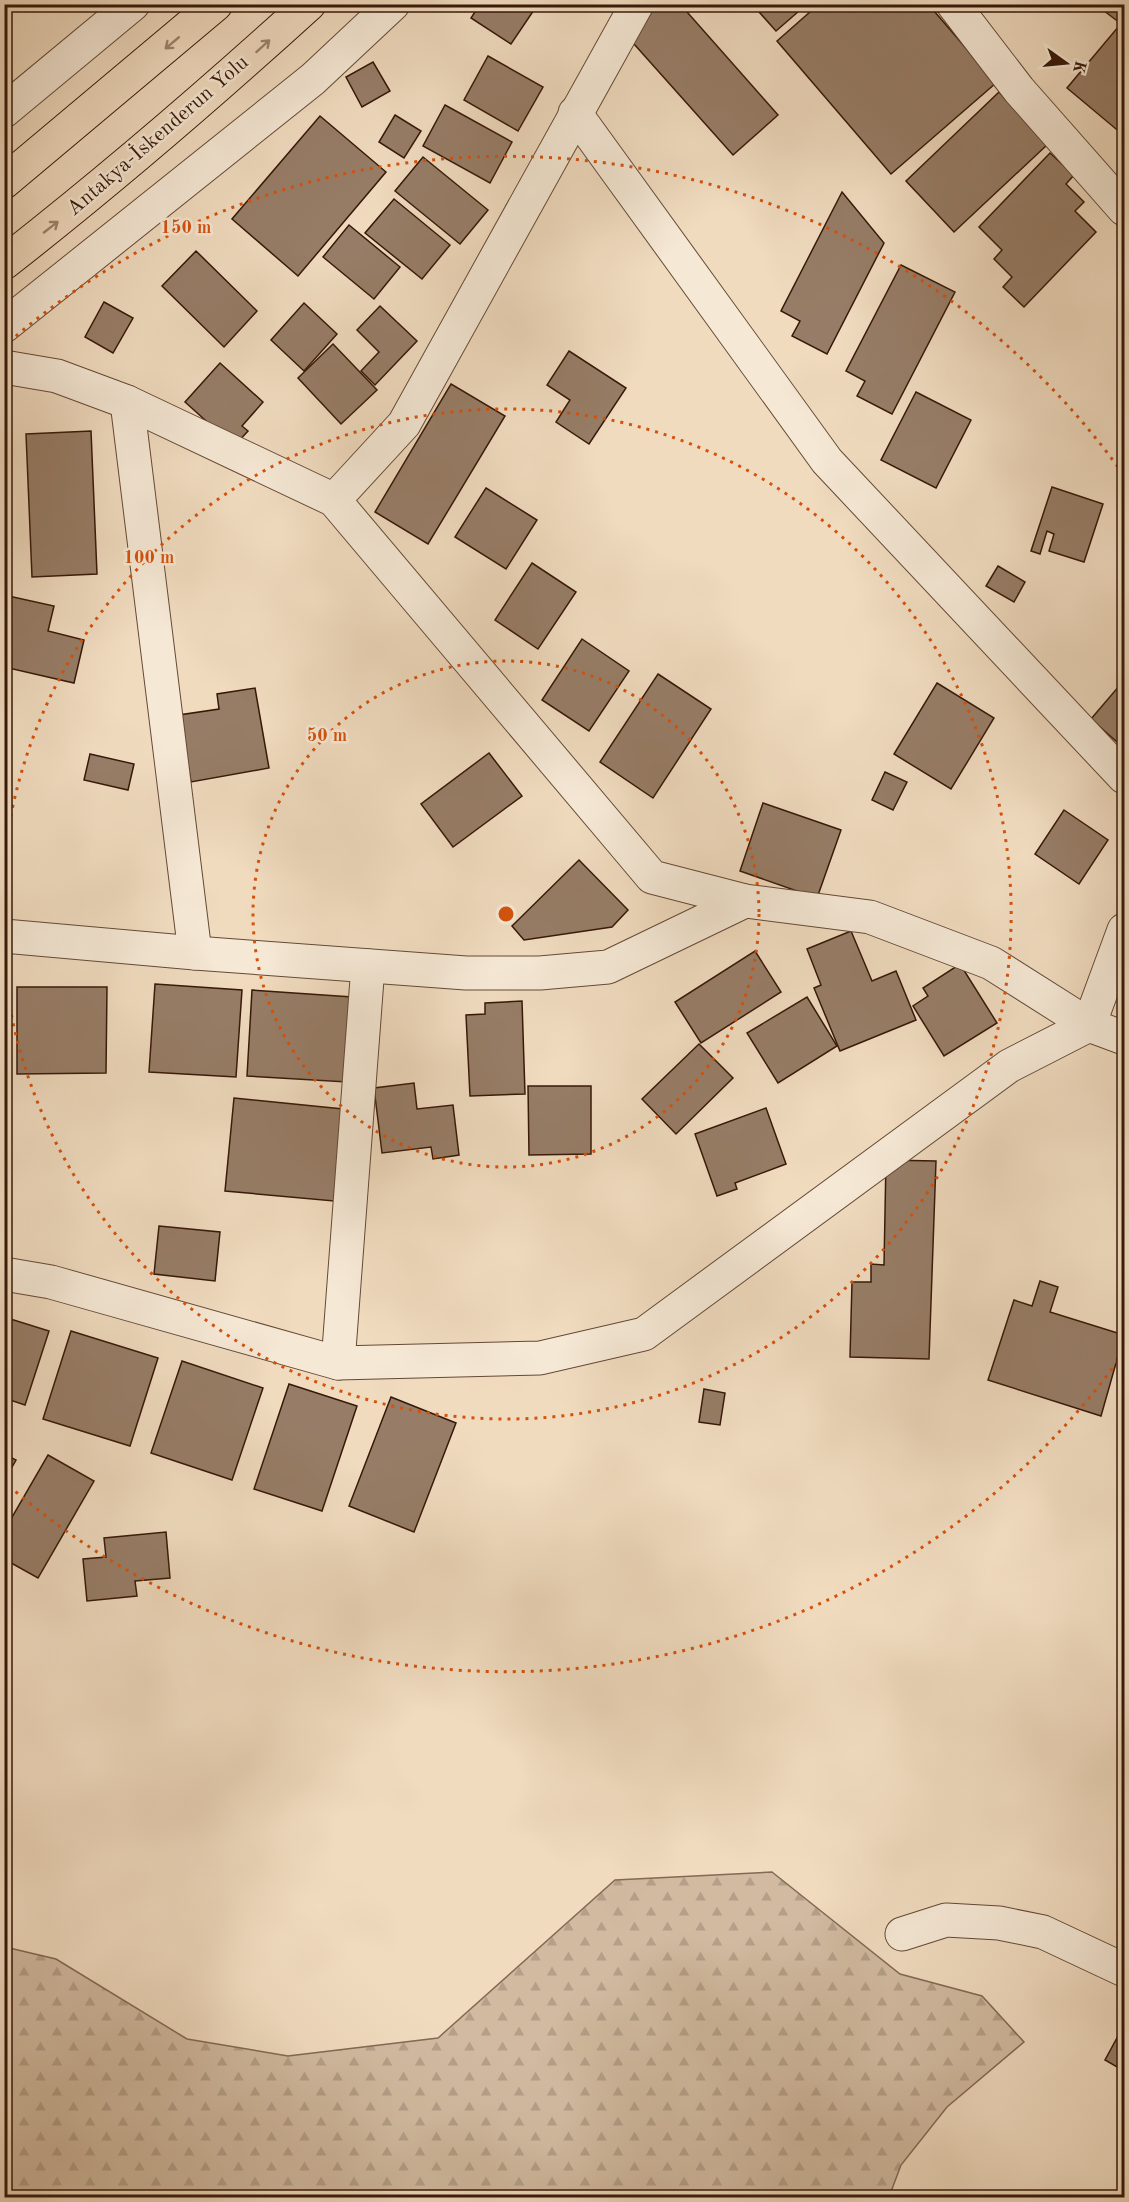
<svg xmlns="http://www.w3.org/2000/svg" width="1129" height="2202" font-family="'Old Standard TT',serif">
	<defs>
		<pattern id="forest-firs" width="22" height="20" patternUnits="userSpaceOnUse" patternTransform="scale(1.5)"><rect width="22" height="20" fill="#d1baa0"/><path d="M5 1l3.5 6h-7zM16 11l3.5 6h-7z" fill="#b49f88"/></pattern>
	</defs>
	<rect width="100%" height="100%" fill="#f0dbbf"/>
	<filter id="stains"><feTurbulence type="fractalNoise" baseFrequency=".00333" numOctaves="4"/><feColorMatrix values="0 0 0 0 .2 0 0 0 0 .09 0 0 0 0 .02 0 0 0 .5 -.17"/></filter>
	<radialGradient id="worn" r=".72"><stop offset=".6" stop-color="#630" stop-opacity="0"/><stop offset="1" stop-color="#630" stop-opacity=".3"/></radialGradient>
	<path fill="url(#forest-firs)" stroke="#846954" stroke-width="1.5" d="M772 1872 900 1974 982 1996 1024 2042 947 2107 901 2165 889 2197H5V1947L56 1959 187 2039 288 2056 438 2038 615 1880Z"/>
	<g fill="#977d67" stroke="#371808" stroke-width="1.5">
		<path d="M480 4H538L511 44 471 18Z"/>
		<path d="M660 4H680L778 115 733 155 626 35Z"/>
		<path d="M752 4H807L776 31Z"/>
		<path d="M819 4H928L996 83 891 174 777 41Z"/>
		<path d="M1095 4H1124V17L1120 23Z"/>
		<path d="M1124 20V131L1122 134 1067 88Z"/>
		<path d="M488 56 543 87 518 131 464 100Z"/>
		<path d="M373 62 390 91 362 107 346 77Z"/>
		<path d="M999 92 1048 144 954 232 906 181Z"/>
		<path d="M445 105 512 142 490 183 423 146Z"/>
		<path d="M395 115 421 131 404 158 379 142Z"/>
		<path d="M320 116 386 172 298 276 232 219Z"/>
		<path d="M1124 142V155L1118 150Z"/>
		<path d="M1050 153 1074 175 1066 184 1084 202 1075 211 1096 232 1024 307 1003 287 1012 277 994 259 1002 250 979 227Z"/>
		<path d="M423 157 488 210 460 244 395 191Z"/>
		<path d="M842 192 884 243 827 354 792 336 800 321 781 311Z"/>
		<path d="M394 199 450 245 422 279 365 233Z"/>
		<path d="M349 225 400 267 374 299 323 257Z"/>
		<path d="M196 251 257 311 224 347 162 286Z"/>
		<path d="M901 265 955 292 892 414 857 396 865 381 846 371Z"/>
		<path d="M104 302 133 318 113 353 85 337Z"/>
		<path d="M304 303 337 334 304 371 271 340Z"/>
		<path d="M380 306 417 341 375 385 361 371 379 352 357 330Z"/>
		<path d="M333 344 377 390 341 424 298 378Z"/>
		<path d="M569 351 626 388 589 444 556 422 570 400 547 385Z"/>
		<path d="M220 363 263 402 242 426 248 431 234 446 185 402Z"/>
		<path d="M451 384 505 416 428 544 375 512Z"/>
		<path d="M916 392 971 420 936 488 881 460Z"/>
		<path d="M91 431 97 574 32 577 26 434Z"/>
		<path d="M1052 487 1103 504 1084 562 1049 551 1054 534 1047 531 1040 554 1031 551Z"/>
		<path d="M486 488 537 520 506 569 455 537Z"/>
		<path d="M532 563 576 592 538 649 495 620Z"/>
		<path d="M998 566 1025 582 1014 602 986 586Z"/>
		<path d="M4 595 54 606 48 631 84 640 74 683 4 667Z"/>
		<path d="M582 639 629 671 589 731 542 700Z"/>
		<path d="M658 674 711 709 653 798 600 762Z"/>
		<path d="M937 683 994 718 951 789 894 754Z"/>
		<path d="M1120 685 1124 688V748L1091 719Z"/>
		<path d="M255 688 269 768 191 782 179 715 219 709 217 694Z"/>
		<path d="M489 753 522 796 453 847 421 804Z"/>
		<path d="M90 754 134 764 128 790 84 780Z"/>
		<path d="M885 772 907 782 893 810 872 800Z"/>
		<path d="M763 803 841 830 817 898 740 871Z"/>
		<path d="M1064 810 1108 840 1079 884 1035 854Z"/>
		<path d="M579 860 628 910 612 927 524 940 512 926Z"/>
		<path d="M851 931 872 981 896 971 916 1020 840 1051 814 988 821 985 807 949Z"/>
		<path d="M755 951 781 992 701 1043 675 1002Z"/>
		<path d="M960 964 997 1023 944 1056 913 1006 928 996 923 988Z"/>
		<path d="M155 984 242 990 236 1077 149 1072Z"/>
		<path d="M17 987H107L106 1073 17 1074Z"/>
		<path d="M252 990 352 997 347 1082 247 1076Z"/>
		<path d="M807 997 837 1046 778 1083 747 1033Z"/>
		<path d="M522 1001 525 1094 470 1096 466 1015 485 1014V1003Z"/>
		<path d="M699 1044 733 1078 676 1134 642 1099Z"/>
		<path d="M414 1083 417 1109 453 1105 459 1155 433 1159 431 1147 382 1153 374 1088Z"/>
		<path d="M528 1086H591V1154L529 1155Z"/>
		<path d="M234 1098 343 1109 334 1201 225 1191Z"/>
		<path d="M766 1108 786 1164 735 1183 737 1189 717 1196 695 1134Z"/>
		<path d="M886 1160 936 1161 929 1359 850 1357 852 1282H871V1264L884 1265Z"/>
		<path d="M1124 1211V1235L1119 1233Z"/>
		<path d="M159 1226 220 1232 215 1281 154 1274Z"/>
		<path d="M1040 1281 1058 1287 1050 1312 1124 1335 1101 1416 988 1380 1014 1300 1032 1306Z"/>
		<path d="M4 1317 49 1331 25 1405 4 1398Z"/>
		<path d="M71 1331 158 1358 130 1446 43 1419Z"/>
		<path d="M182 1361 263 1388 232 1480 151 1453Z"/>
		<path d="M289 1384 357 1406 322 1511 254 1489Z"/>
		<path d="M704 1389 725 1393 720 1425 699 1422Z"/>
		<path d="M391 1397 456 1423 414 1532 349 1506Z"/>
		<path d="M4 1454 16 1460 4 1481Z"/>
		<path d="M48 1455 94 1481 38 1578 4 1559V1531Z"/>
		<path d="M166 1532 170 1578 135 1581 137 1596 87 1601 83 1559 106 1557 104 1538Z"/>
		<path d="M1124 2025V2071L1105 2060Z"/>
	</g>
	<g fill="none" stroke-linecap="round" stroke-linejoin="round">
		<g stroke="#654936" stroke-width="35">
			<g id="minor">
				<path d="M953 4 1019 90 1124 209"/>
				<path d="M4 111 133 4"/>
				<path d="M575 113 827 461 1124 777"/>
				<path d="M4 326 313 79 393 4"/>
				<path d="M4 367 57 376 127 402 334 500 652 877 745 901 870 917 991 963 1089 1025 1124 930"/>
				<path d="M127 402 195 953"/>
				<path d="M334 500 404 424 637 4"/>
				<path d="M4 936 195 953 466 973H540L608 967 745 901"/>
				<path d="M4 1274 51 1282 338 1363 540 1358 644 1334 1009 1066 1089 1025 1124 1038"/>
				<path d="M338 1363 368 966"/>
				<path d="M902 1934 946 1920 999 1923 1043 1932 1124 1970"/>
			</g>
		</g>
		<g stroke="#371808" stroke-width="35">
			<g id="highway">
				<path d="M4 182 216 4"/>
				<path d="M4 263C109 181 210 94 309 4"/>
			</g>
		</g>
		<use href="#minor" stroke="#f5e8d5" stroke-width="33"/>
		<use href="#highway" stroke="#f0dbbf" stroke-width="33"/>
	</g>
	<defs><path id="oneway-shaft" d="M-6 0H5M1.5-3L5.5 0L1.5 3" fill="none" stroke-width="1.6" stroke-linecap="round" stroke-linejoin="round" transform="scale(1.5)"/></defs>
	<g stroke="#9d836d">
		<use href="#oneway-shaft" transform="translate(172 43) rotate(140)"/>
		<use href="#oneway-shaft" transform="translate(263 46) rotate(-42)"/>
		<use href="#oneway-shaft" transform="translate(51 227) rotate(-38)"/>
	</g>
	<g fill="none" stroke="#d6520c" stroke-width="3" stroke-dasharray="3 6">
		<circle cx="506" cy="914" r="253"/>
		<path d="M5 852A505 505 0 1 1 5 976"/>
		<path d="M1123 1354A758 758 0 0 1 9 1486M9 342A758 758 0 0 1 1123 474"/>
	</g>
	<g text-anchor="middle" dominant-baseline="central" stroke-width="5" stroke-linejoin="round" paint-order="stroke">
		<g font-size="21" fill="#371808" stroke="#f5e8d5">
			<text transform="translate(158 136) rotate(-41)">Antakya-İskenderun Yolu</text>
		</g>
	</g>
	<circle cx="506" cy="914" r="9" fill="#d6520c" stroke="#f5e8d5" stroke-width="3"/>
	<g font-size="18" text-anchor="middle" font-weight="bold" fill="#d6520c" stroke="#f5e8d5" stroke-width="5" stroke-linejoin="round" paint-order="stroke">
		<text x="186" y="233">150 m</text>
		<text x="149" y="563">100 m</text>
		<text x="327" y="741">50 m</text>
	</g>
	<rect width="1129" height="2202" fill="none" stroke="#f0dbbf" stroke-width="24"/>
	<rect x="6" y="6" width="1117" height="2190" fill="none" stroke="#371808" stroke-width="3"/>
	<rect x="12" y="12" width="1105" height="2178" fill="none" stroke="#371808" stroke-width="1.5"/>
	<g transform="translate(1066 63) rotate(105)" stroke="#f5e8d5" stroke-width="4.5" paint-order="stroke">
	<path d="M0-4.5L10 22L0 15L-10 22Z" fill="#371808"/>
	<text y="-9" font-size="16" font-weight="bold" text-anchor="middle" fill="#371808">K</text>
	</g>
	<rect width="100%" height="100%" filter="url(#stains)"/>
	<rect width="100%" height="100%" fill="url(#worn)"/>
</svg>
